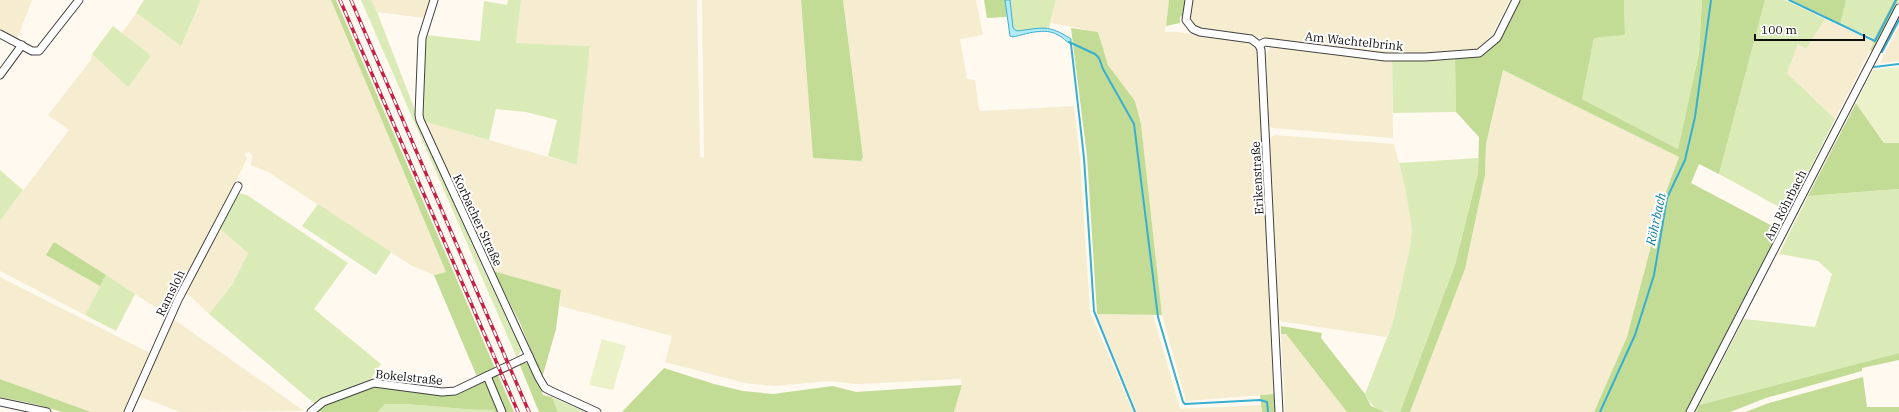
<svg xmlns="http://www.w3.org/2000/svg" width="1899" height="412" font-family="'IBM Plex Serif',serif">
	<rect width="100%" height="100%" fill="#fff9ef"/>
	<g fill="#f6eccf">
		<path d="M0 0H32L17 39 0 30Z"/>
		<path d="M201 0H331L446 272 434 275 412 266 268 172 251 165 252 155 249 152 244 153 247 158 242 169 168 315 54 243 47 255 100 286 85 315 0 271V221L69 130 48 115 91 60 92 54 128 86 148 53 122 33 136 13 181 46Z"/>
		<path d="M371 0H431L425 18 377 12Z"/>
		<path d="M521 0H697L700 157 704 158 702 0H801L813 158 861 161 863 157 843 0H976L983 35 960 39 967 79 975 80 979 110 982 111 1074 106 1080 159 1090 312 1133 412H954L962 385 961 379 857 384 829 381 774 386 745 383 665 362 672 336 560 306 561 290 493 271 422 121 577 165 590 46 516 43Z"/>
		<path d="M1056 0H1169L1165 32H1177L1250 43 1257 51 1274 394 1186 401 1162 315 1141 124 1135 101 1108 65 1098 32 1051 23Z"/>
		<path d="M1191 0H1510L1492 35 1478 49 1426 54H1386L1200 29 1194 26 1190 19Z"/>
		<path d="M1825 19 1874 42 1835 119 1787 73 1798 44 1806 49Z"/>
		<path d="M1899 26V61L1880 63Z"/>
		<path d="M1271 47 1392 61 1393 138 1272 128 1268 125 1266 54Z"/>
		<path d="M1503 70 1679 157 1664 197 1627 337 1594 412H1410L1465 269 1485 175 1486 144Z"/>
		<path d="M1274 135 1394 144 1405 187 1412 230 1410 247 1393 322 1386 337 1279 321 1268 141Z"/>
		<path d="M219 228 248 253 232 285 209 314 185 291Z"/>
		<path d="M0 277 150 353 124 412H91L0 379Z"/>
		<path d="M1097 314 1153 315 1180 409 1261 405 1262 412H1137Z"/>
		<path d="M172 318 304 411 180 412 139 396Z"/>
		<path d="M1281 334H1286L1347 412H1285Z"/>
	</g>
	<g fill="#dbebb8">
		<path d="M144 0H201L181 46 136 13Z"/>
		<path d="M361 0H371L377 12 415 110V115L420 128 486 275 522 348 517 358Z"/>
		<path d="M508 0H521L516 43 590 46 577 165 548 156 557 120 526 112 496 109 489 140 422 121 421 112 426 35 480 41 484 1 507 5Z"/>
		<path d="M1010 0H1056L1049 28 1017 31 1013 28Z"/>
		<path d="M1624 0H1702L1699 53 1678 149 1582 99 1594 38 1625 35Z"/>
		<path d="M1765 0H1785L1825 19 1806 49 1798 44 1787 73 1835 119 1788 212 1719 174Z"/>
		<path d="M1791 0H1894L1874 38 1840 24Z"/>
		<path d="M113 26 148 53 150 57 128 87 92 54Z"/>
		<path d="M1455 59 1456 112 1393 113 1392 61Z"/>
		<path d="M1478 158V173L1455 265 1400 412C1381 412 1375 412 1365 394L1393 322 1410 247 1412 230 1405 187 1399 163Z"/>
		<path d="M0 170 23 190 0 221Z"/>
		<path d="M1899 189V353L1699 405 1744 319 1815 327 1832 274 1818 261 1779 254 1808 196Z"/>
		<path d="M239 193 247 195 348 263 314 309 381 364 371 379 326 397 315 404 209 314 232 285 248 253 219 228 236 195Z"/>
		<path d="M318 204 391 252 376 275 302 226Z"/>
		<path d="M106 275 135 294 116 331 85 315Z"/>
		<path d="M552 397 585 412H558Z"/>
		<path d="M385 404C421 403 456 410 493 410L494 412H378Z"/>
	</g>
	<g fill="#c2dc96">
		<path d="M331 0H336L514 412H494L493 410C456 410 421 403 385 404L378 412H316L325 405 374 386 436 395 457 394 480 384 434 275 446 272Z"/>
		<path d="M801 0H843L863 157 861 161 813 158Z"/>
		<path d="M984 0H1005L1007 17 987 18Z"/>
		<path d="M1169 0H1185L1183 15 1180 17V23L1166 26Z"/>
		<path d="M1519 0H1624L1625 35 1594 38 1582 99 1678 149 1699 53 1702 0H1765L1719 174 1699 164 1691 183 1780 230 1686 412H1594L1627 337 1664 197 1679 157 1503 70 1486 144 1485 175 1465 269 1410 412H1400L1455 265 1478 173 1479 137 1456 112 1455 59 1480 56 1498 39Z"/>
		<path d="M1791 0H1846L1840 24Z"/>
		<path d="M1894 0H1899L1873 52 1870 50 1874 43 1872 42Z"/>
		<path d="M1071 28 1098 32 1108 65 1135 101 1141 124 1162 315 1097 314 1087 156Z"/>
		<path d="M1856 103 1884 143H1899V189L1808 196Z"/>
		<path d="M54 242 106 275 100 286 46 255Z"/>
		<path d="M493 271 561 290 556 329 542 378 521 325Z"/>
		<path d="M1281 326 1322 333 1321 338 1365 394 1371 406 1385 412H1347L1286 334H1281Z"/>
		<path d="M1899 353V360L1862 368V371L1766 398 1730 412H1696L1699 405Z"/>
		<path d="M519 363H527L532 368 543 395 552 397 558 412H539Z"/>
		<path d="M664 368 714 384 743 391 773 394 833 386 856 392 962 385 954 412H622Z"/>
		<path d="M1863 377 1867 407H1899V412H1745L1769 403Z"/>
		<path d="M0 379 91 412H62L39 405 0 397Z"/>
		<path d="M1274 394 1275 412H1262L1260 395Z"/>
	</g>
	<g fill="#ebf2ca">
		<path d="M1899 67V143H1884L1856 103 1873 70Z"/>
		<path d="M602 339 626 346 613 390 589 385Z"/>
	</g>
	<path fill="#b2eaf8" stroke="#37afd1" d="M1005 0H1010L1013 28 1017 31C1042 28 1048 24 1071 39V44C1066 42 1063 37 1058 35 1045 27 1026 34 1013 37L1010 36Z"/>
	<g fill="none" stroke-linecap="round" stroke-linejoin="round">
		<g stroke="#37afd1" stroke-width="2">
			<path d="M1789 0 1875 41 1896 0"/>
			<path d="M1069 42 1095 54 1099 58 1103 69 1134 124 1158 317 1183 402 1185 404 1260 400 1267 402 1268 412"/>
			<path d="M1071 44 1084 158 1094 311 1135 412"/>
			<path d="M1882 52 1899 20"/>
			<path d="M1874 67 1899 64"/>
			<path d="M1600 412 1635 335 1654 275 1667 198 1685 160 1695 117 1711 0"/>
		</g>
		<g stroke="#414141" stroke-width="9">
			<g id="minor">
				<path d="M434 0 422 38 419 115 420 120 539 378 545 388 551 391 597 412"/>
				<path d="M1189 0 1186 20 1193 29 1200 32 1251 39 1259 45 1261 50 1279 412"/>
				<path d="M0 34 32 51H39L79 0"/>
				<path d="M1259 45 1265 42 1385 57H1425L1479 53 1497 38 1516 0"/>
				<path d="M0 75 22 45"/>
				<path d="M487 376 502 412"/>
				<path d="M0 402 47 412"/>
				<path d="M128 412 178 300 238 186"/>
				<path d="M311 412 323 402 374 383 442 392 455 391 529 356"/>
				<path d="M1690 412 1899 8"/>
			</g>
		</g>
		<use href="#minor" stroke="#fff" stroke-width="7"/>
		<g stroke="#c32246" stroke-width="3.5">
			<g id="rail">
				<path d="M340 0 518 412"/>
				<path d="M351 0 529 412"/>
			</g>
		</g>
		<use href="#rail" stroke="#fff" stroke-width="2" stroke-dasharray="6" stroke-linecap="butt"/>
	</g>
	<g text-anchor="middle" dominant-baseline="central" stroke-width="4" stroke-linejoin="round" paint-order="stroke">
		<g font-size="12" fill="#0e0e0e" stroke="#fff">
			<text transform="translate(1354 41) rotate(6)">Am Wachtelbrink</text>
			<text transform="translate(1257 178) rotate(-93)">Erikenstraße</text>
			<text transform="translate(1785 205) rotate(-63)">Am Röhrbach</text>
			<text transform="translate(478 220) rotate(65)">Korbacher Straße</text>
			<text transform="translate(170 293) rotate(-64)">Ramsloh</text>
			<text transform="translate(409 377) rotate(6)">Bokelstraße</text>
		</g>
		<g font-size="13" font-style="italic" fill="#137fa4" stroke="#fff">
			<text transform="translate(1656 219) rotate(-78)">Röhrbach</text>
		</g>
	</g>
	<path d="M1755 34v6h109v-6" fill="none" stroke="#0e0e0e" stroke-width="2"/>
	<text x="1761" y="34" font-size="12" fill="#0e0e0e" stroke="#ffffff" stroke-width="3" paint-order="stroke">100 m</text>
</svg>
